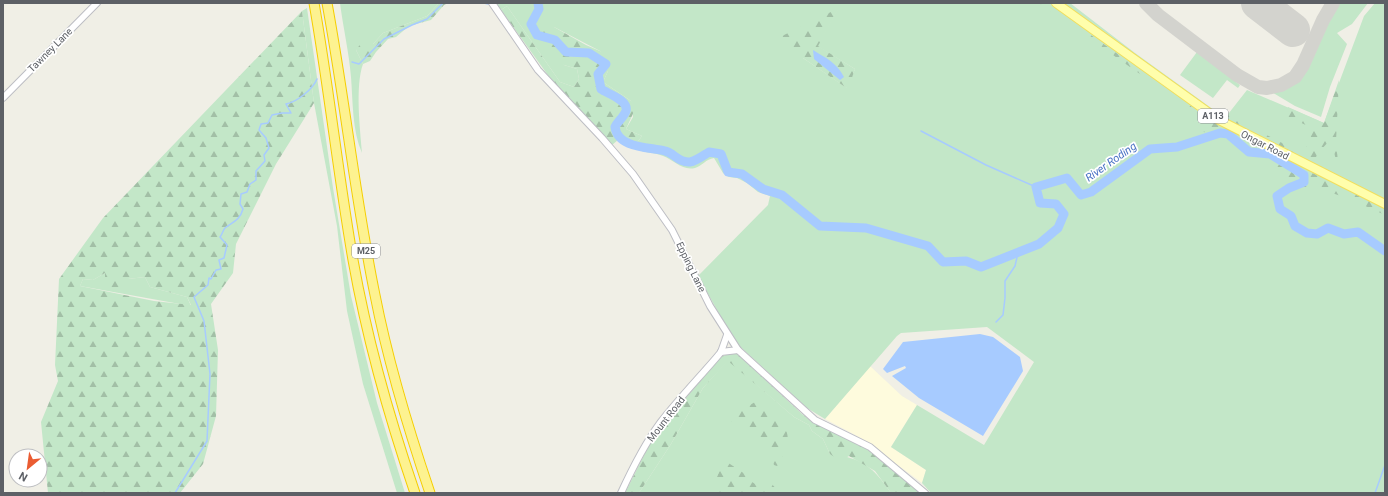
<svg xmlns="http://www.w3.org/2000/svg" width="1388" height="496" font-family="Roboto,sans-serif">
	<defs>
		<pattern id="forest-firs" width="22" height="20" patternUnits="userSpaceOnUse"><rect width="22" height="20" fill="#c3e7c8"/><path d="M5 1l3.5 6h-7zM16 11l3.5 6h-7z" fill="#a2bfa6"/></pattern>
	</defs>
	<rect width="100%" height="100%" fill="#f0efe6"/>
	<path fill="#fefbdd" d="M870 366 902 396 917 405 891 447 926 470 922 483 861 438 825 419Z"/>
	<g fill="#c3e7c8" fill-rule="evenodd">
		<path d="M340 3H439L427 16 383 33 373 44 356 50 363 64C355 86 360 129 362 153 352 130 353 102 351 77 349 52 343 27 340 3Z"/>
		<path d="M495 3H1070L1135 53 1225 118 1247 90 1324 123 1364 16 1375 3H1385V493H931L922 483 926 470 891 447 917 405 984 445 1034 362 987 327 901 333 897 336 825 419 807 408 735 342 698 276 768 205 770 196 758 192 747 183 737 178 729 177 723 173 714 158C706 159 702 166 695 168 682 171 674 160 663 156 654 152 643 153 633 148L642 136 626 129 633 117 631 101 603 82 608 71 600 51 554 27 564 65 577 69 579 79 574 87 560 82 507 6 501 10ZM838 9 817 46 855 69 847 88 803 58Z"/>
		<path d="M1338 3H1368L1352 24 1337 33 1347 44 1330 87 1321 117 1295 106 1270 91C1275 91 1280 90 1285 89 1311 80 1322 25 1338 3Z"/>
		<path d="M307 8 333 188 351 296 377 403 405 493H397L363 384 347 311 337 226 314 103 302 11Z"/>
		<path d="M1197 52 1240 85 1238 88 1227 80 1213 98 1180 75Z"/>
		<path d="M105 273 128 279 145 277 150 287 187 297 191 306 80 286 83 279 93 280Z"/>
		<path d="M728 360 794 417 809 425 812 431 823 439 830 454C863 458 873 467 891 493H639L671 444 703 388Z"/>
	</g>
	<g fill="url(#forest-firs)" fill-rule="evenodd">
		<path d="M439 3H448L444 5 431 20 409 26 396 37 388 39 376 52 370 61 363 64 356 50 362 42 373 44 383 33 427 16Z"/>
		<path d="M1039 3H1046L1192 107 1236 135 1385 209V215L1350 199 1314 187 1299 189 1272 166 1243 152 1227 138 1204 132 1167 93Z"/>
		<path d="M507 6 560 82 574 87 579 79 577 69 564 65 541 46 543 26 550 28 554 27 586 45 600 51 609 61 608 71 603 82 631 101 636 107 626 129 642 136 633 148 618 140 612 145 550 78 501 10Z"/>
		<path d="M839 8 818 46 855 69 848 89 803 58 782 36Z"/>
		<path d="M302 11 314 103 276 164 236 244 233 273 211 304 218 350 216 416 203 464 180 493H48L41 422 58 381 55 365 59 279 103 218ZM105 273V289L117 290 128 279 145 277 150 287 187 297 191 305 154 301 80 286 83 279 93 280Z"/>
		<path d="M1339 80 1336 141 1339 173 1331 139 1318 153 1315 159 1325 170 1345 179 1344 181 1225 119 1228 115 1280 142 1304 152 1314 129 1285 115 1288 107 1324 123Z"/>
		<path d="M733 352 738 354 802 414 813 422 869 449 922 493H891L875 471 849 456 844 459H837L830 454 823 439 812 431 809 425 794 417 728 361 703 388 671 444 639 493H625L654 435 721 357Z"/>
		<path d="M760 399C774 412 792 426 787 446L781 449 783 460 777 466 774 465C769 448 756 430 740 420L735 423 731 421 729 418 733 412 741 404 750 405Z"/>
		<path d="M727 462 745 474 752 482 757 485 760 477 769 481 780 493H711L722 464Z"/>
	</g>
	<g fill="#a7cbff">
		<path d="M813 50C826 58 837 63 844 77L840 80 814 59Z"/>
		<path d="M980 334 993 337 1020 357 1023 371 983 436 919 398 892 376 906 368 905 366 887 373 883 369 903 342Z"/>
	</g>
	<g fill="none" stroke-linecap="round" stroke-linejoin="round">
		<g stroke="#a7cbff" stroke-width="1.5">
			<path d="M484 3 488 4"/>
			<path d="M352 62 359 64 384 39 412 25 427 19 443 3"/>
			<path d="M921 131 986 165 1036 187"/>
			<path d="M996 322 1003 315 1005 298V281L1015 266 1018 253"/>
			<path d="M175 493 207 441 210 374 204 321 194 297 208 285 209 278 211 279 216 270 221 269 219 260 224 258 227 245 220 237C222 235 223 230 225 228 233 222 240 220 243 209L240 204 241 194 247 192 250 184 256 180V171L265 161 264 155 269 148 266 138 259 130 261 124 268 123 272 115 282 113H291L286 104C297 102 313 89 317 79"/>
			<path d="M1375 493 1385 465"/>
		</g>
		<path stroke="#a7cbff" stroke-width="9" d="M538 3 539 9 531 24 537 35 555 40 566 52 589 53 606 64 598 74 601 89C608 94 629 100 626 111 624 117 617 122 615 127 618 149 650 147 665 151 674 153 679 163 690 162 696 161 704 155 709 152L721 154 728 172 742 174 763 189 782 195 820 226 866 228 928 246 943 262 966 261 981 267 1039 244 1058 228 1064 214 1056 204 1040 203 1036 187 1067 178 1081 195 1091 192 1150 149 1177 147 1220 133 1228 134 1249 152 1270 154 1304 175V182L1289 188 1277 196 1280 209 1291 216 1295 226 1307 233 1317 234 1328 228 1344 234 1358 232 1385 251"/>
		<path stroke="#d3d3ce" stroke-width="14" d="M1146 3 1158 15 1237 75 1258 87 1267 88 1281 85 1295 77 1303 65 1323 20 1333 3"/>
		<path stroke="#d3d3ce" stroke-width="34" d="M1258 3 1293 30"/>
		<g stroke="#bdbec4" stroke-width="8">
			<g id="minor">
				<path d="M492 3 538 70 602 138 633 174 672 230 710 306 738 350 815 420 870 447 925 493"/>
				<path d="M3 98 97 3"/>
				<path d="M721 352 738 350"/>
				<path d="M621 493C632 469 644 445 660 423 677 401 697 380 716 358L721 352 727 335"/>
			</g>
		</g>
		<g stroke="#f2df5d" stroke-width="10">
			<path id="major" d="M1056 3 1219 120 1385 204"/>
		</g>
		<g stroke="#f5ce00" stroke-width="11">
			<g id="highway">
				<path d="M314 3C329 88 338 174 353 260 367 339 389 417 415 493"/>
				<path d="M327 3C345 100 355 198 375 295 388 362 408 428 430 493"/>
			</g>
		</g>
		<use href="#minor" stroke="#fff" stroke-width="6"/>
		<use href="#major" stroke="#fffeac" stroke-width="8"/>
		<use href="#highway" stroke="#fdf290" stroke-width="9"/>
	</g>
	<g text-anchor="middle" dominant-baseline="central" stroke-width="3.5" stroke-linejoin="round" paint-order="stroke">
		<g fill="#fff" stroke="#8e9094" stroke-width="1">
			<rect x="1198" y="109" width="30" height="14" rx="3"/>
			<rect x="352" y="244" width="28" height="14" rx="3"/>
		</g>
		<g font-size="9" font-weight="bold" fill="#5d6066">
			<text x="1213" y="116">A113</text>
			<text x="366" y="251">M25</text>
		</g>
		<g font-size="10" fill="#5d6066" stroke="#fff">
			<text transform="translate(50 50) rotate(-45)">Tawney Lane</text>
			<text transform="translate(1265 145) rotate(27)">Ongar Road</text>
			<text transform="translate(691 267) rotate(64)">Epping Lane</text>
			<text transform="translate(666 419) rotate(-52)">Mount Road</text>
		</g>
		<g font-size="11" font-style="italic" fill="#4871c4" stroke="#fff">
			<text transform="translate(1111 162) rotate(-35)">River Roding</text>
		</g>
	</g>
	<rect width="1388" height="496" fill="none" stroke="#5d6066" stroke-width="8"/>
	<g transform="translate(28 468) rotate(209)"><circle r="19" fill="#ffffff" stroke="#bebfc2"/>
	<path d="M0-3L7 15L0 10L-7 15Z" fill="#ea5c32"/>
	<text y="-6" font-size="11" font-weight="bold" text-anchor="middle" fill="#5d6066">N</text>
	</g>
</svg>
